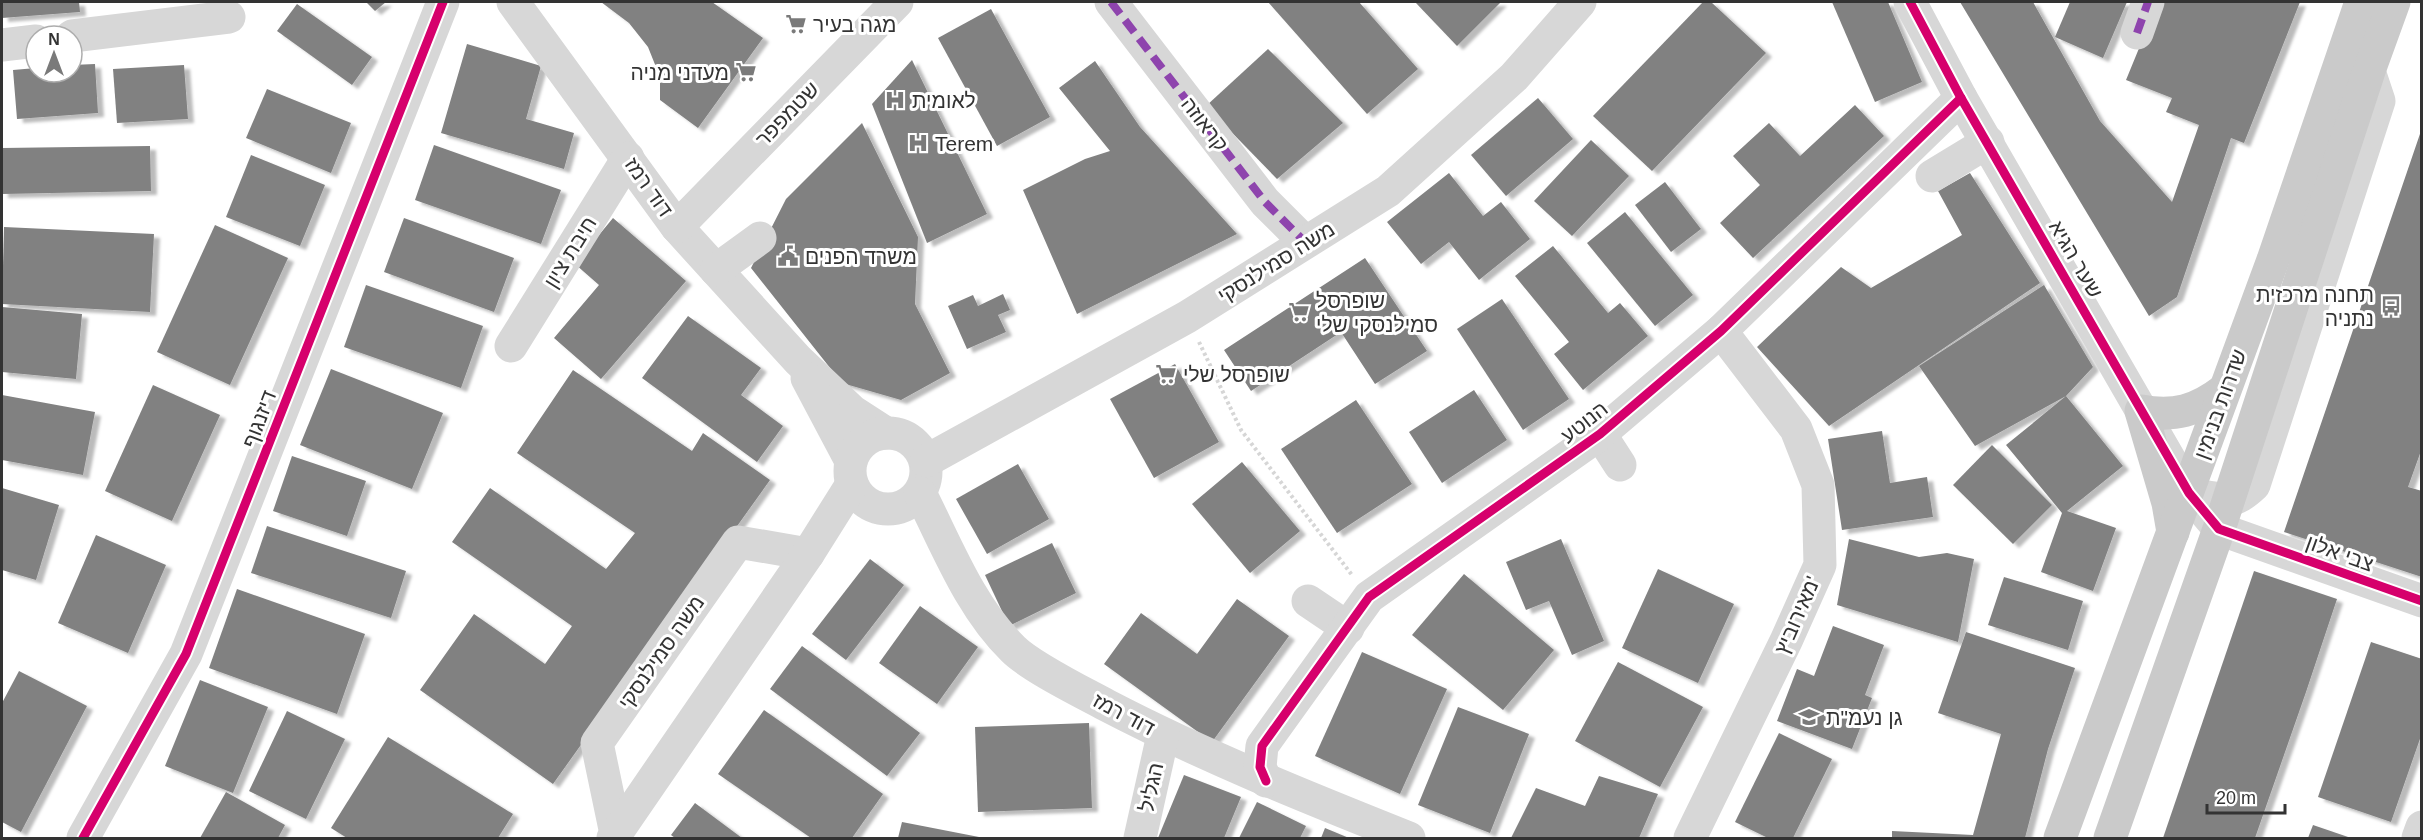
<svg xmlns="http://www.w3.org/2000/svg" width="2423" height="840" font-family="Helvetica,Heebo,sans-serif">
	<defs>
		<filter id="shadow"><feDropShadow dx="6" dy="4" stdDeviation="1.5" flood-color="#0004"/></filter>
	</defs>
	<rect width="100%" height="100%" fill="#fff"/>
	<g fill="#818181" filter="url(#shadow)">
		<path d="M2 2H79L80 12 2 18Z"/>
		<path d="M366 2H386L375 11Z"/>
		<path d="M601 2H712L763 38 698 128 660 100V77L648 47 629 23Z"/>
		<path d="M1268 2H1359L1418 69 1367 114Z"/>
		<path d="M1415 2H1501L1457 46Z"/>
		<path d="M1703 2H1711L1766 53 1652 171 1593 116Z"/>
		<path d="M1832 2H1888L1922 82 1875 102Z"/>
		<path d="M1960 2H2033L2100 121 2172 202 2199 125 2166 112 2172 98 2126 80 2158 2H2300L2244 143 2231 138 2177 297 2149 316Z"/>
		<path d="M2070 2H2127L2103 58 2055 37Z"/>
		<path d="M297 4 372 57 352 85 277 31Z"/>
		<path d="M991 9 1050 117 997 146 938 38Z"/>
		<path d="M467 44 541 66 526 119 574 133 564 169 441 133Z"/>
		<path d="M1268 49 1343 123 1277 179 1206 106Z"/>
		<path d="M912 60 987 214 927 243 872 104Z"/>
		<path d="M1095 61 1140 127 1237 234 1077 314 1023 190 1085 159 1110 151 1059 88Z"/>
		<path d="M95 64 98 113 17 119 13 70 36 68V72H72V65Z"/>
		<path d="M184 65 188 119 117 123 113 69Z"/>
		<path d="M267 89 351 123 331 173 246 138Z"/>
		<path d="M1538 98 1573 139 1506 196 1471 155Z"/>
		<path d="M1855 105 1884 136 1753 258 1720 223 1760 185 1733 156 1769 123 1800 156Z"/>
		<path d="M862 123 918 237 915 304 950 373 901 400 842 383 751 268 786 199Z"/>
		<path d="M2422 128V448L2408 487 2422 491V577L2284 532Z"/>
		<path d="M1591 140 1629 176 1572 236 1534 201Z"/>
		<path d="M434 145 561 190 541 244 415 200Z"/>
		<path d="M150 146 151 191 2 194V148Z"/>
		<path d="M251 155 325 185 300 246 226 217Z"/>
		<path d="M1449 173 1483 216 1501 202 1530 239 1479 280 1449 242 1421 264 1387 222Z"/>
		<path d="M1970 173 2040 283 1829 426 1757 347 1841 267 1871 288 1962 235 1938 191Z"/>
		<path d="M1665 182 1701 229 1671 252 1635 205Z"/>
		<path d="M1625 212 1693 295 1655 326 1587 243Z"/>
		<path d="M404 218 514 258 494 312 384 272Z"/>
		<path d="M613 218 686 281 601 379 554 338 599 285 575 264Z"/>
		<path d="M215 225 288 258 230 385 157 352Z"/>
		<path d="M4 227 154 234 150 312 2 304Z"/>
		<path d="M1553 246 1608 313 1620 303 1648 336 1583 390 1554 354 1569 342 1515 276Z"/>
		<path d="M1365 258 1427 351 1375 384 1341 332 1251 391 1224 350Z"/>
		<path d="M366 285 483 326 461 388 344 347Z"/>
		<path d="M2044 285 2093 367 2066 396 2123 466 2067 511 2116 528 2093 591 2041 572 2062 513 2006 445 2066 396 1975 446 1919 366Z"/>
		<path d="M1003 294 1010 310 998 315 1006 332 967 349 948 306 973 295 978 306Z"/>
		<path d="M1502 299 1569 399 1523 430 1457 329Z"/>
		<path d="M2 307 82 314 76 379 2 372Z"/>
		<path d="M688 316 761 368 741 395 783 426 757 462 642 378Z"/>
		<path d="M1175 364 1219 442 1154 478 1110 399Z"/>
		<path d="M331 369 443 413 412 489 300 445Z"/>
		<path d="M573 370 692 451 703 433 770 480 553 784 420 690 474 614 545 664 572 626 452 542 490 488 606 569 635 533 517 453Z"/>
		<path d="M153 385 220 415 172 521 105 491Z"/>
		<path d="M1474 390 1507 440 1442 483 1409 432Z"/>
		<path d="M2 395 95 412 83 475 2 460Z"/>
		<path d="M1356 400 1412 484 1337 533 1281 449Z"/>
		<path d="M1882 431 1890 483 1927 477 1933 517 1842 530 1828 439Z"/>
		<path d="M1992 445 2052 505 2013 544 1953 485Z"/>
		<path d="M292 456 366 481 347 536 273 511Z"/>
		<path d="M1242 462 1300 531 1250 573 1192 504Z"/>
		<path d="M1018 464 1049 519 987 554 956 499Z"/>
		<path d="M2 488 59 505 36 580 2 570Z"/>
		<path d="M267 526 406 571 391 618 251 573Z"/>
		<path d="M96 535 166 565 128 653 58 623Z"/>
		<path d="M1561 539 1604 641 1572 655 1549 601 1526 610 1506 562Z"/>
		<path d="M1849 539 1919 557 1947 553 1974 559 1958 642 1837 605Z"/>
		<path d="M1052 543 1076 593 1009 626 985 575Z"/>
		<path d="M870 559 904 585 846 660 812 634Z"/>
		<path d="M1658 569 1734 604 1698 683 1622 648Z"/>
		<path d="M2254 571 2337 599 2306 692 2255 838H2163Z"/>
		<path d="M1464 574 1554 650 1503 710 1412 635Z"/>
		<path d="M2004 577 2083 601 2068 650 1988 625Z"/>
		<path d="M237 589 365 634 337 714 209 668Z"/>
		<path d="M1237 599 1289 636 1212 742 1104 664 1141 613 1197 654Z"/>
		<path d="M920 606 978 647 937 704 879 663Z"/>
		<path d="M1833 626 1884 645 1865 695 1872 698 1852 749 1777 721 1797 669 1814 676Z"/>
		<path d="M1966 632 2075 668 2048 749 2025 838H1892V831L1973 835 2001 734 1938 713Z"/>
		<path d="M2371 642 2422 659V733L2391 822 2318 797Z"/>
		<path d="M802 646 920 733 887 776 770 689Z"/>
		<path d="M1362 652 1447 689 1400 794 1315 756Z"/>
		<path d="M1618 662 1703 707 1660 787 1575 741Z"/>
		<path d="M19 671 87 706 21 832 2 822V703Z"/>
		<path d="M200 680 268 707 233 793 165 766Z"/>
		<path d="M1458 707 1529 734 1490 833 1418 805Z"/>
		<path d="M764 710 883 794 852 838H811L718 774Z"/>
		<path d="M287 711 345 739 306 819 249 791Z"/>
		<path d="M1089 723 1092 808 978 812 975 727Z"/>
		<path d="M1779 733 1832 759 1793 838H1768L1735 822Z"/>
		<path d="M388 737 513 814 498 838H347L331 828Z"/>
		<path d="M1184 775 1241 797 1224 838H1158Z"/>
		<path d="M1599 776 1658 794 1639 838H1511L1536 788 1585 806Z"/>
		<path d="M226 792 285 825 278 838H200Z"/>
		<path d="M1257 802 1306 826 1300 838H1239Z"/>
		<path d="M695 803 742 838H675L671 835Z"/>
		<path d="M902 822 979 837 978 838H898Z"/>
		<path d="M2313 825 2351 838H2308Z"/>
		<path d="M1325 828 1349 838H1321Z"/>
	</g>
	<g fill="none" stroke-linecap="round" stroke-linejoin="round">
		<path stroke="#d6d6d6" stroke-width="4" stroke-dasharray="3 3" stroke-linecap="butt" d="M1199 342 1241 430 1352 575"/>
		<g stroke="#d7d7d7" stroke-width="33">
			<path d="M513 2 677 227 798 360 852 411 886 433"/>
			<path d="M1111 2 1265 202 1305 242"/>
			<path d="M1910 2 1961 98 2189 493 2219 529 2422 601"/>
			<path d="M2137 33 2148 2"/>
			<path d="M72 36 229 17"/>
			<path d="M2 45 36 41"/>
			<path d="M1932 176 1988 142"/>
			<path d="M677 227 897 2"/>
			<path d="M716 270 760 238"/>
			<path d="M511 346 628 158"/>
			<path d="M807 378 851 461"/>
			<circle cx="888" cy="471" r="38"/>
			<path d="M1600 434 1620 465"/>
			<path d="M926 461 1187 317 1388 191 1514 77 1580 2"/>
			<path d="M920 493C947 546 970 607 1013 649 1031 667 1082 692 1106 705 1204 756 1306 797 1409 838"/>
			<path d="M2208 497C2232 501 2236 502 2254 485L2379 101 2369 71"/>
			<path d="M1308 601 1348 628"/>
			<path d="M1266 781 1260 767 1262 746 1369 597 1600 434 1721 331 1961 98"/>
			<path d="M616 834 597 743 738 542 808 554"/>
			<path d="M83 838 186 654 443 2"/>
			<path d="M613 838 808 554 852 484"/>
			<path d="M1140 838 1163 735"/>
			<path d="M1690 838 1786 641 1820 565 1818 485 1796 429 1721 331"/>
			<path d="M2418 838 2422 827"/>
		</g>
		<g stroke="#cacaca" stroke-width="33">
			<path d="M2173 532 2168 503 2141 411C2174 417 2197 411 2224 390"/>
			<path d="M2060 838 2273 260 2361 2"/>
			<path d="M2110 838 2219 529 2369 71 2394 2"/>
		</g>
		<g stroke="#8e44ad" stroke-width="8" stroke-dasharray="15 8" stroke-linecap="butt">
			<path d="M1111 2 1265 202 1305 242"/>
			<path d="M2137 33 2148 2"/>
		</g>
		<g stroke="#fff" stroke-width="13">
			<g id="cycleway">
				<path d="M1910 2 1961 98 2189 493 2219 529 2422 601"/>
				<path d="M1266 781 1260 767 1262 746 1369 597 1600 434 1721 331 1961 98"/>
				<path d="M83 838 186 654 443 2"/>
			</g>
		</g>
		<use href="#cycleway" stroke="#d6006c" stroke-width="9"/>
	</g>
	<defs>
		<g id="supermarket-bare" transform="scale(1.62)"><path d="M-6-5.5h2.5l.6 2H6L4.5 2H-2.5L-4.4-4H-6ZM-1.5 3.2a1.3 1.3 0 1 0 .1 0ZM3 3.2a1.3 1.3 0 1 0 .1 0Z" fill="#7a7a7a" stroke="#fff" stroke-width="2.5" paint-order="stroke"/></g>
		<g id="hospital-bare" transform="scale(1.62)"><path d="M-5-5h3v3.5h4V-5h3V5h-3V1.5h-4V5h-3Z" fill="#7a7a7a" stroke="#fff" stroke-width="2.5" paint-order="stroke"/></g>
		<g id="civic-bare" transform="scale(1.62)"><path d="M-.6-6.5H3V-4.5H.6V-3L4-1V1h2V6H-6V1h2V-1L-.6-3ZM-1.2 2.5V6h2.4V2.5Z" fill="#7a7a7a" stroke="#fff" stroke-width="2.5" paint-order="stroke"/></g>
		<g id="bus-bare" transform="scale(1.62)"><path d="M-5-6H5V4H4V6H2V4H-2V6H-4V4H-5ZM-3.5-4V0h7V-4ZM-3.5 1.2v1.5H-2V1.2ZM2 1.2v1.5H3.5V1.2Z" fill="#7a7a7a" stroke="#fff" stroke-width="2.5" paint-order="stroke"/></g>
		<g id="school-bare" transform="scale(1.62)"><path d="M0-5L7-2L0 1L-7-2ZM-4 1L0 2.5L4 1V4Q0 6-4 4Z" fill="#7a7a7a" stroke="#fff" stroke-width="2.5" paint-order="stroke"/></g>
	</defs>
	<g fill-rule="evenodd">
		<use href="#supermarket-bare" x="796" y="24"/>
		<use href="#supermarket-bare" x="746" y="72"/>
		<use href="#hospital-bare" x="895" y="100"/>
		<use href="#hospital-bare" x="918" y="143"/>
		<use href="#civic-bare" x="788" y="256"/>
		<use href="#bus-bare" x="2391" y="306"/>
		<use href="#supermarket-bare" x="1299" y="312"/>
		<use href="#supermarket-bare" x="1166" y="374"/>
		<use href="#school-bare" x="1809" y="717"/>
	</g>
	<g text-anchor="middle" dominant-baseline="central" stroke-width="6" stroke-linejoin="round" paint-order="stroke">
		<g font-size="21" fill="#333" stroke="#fff" text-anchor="start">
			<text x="813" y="24">מגה בעיר</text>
			<text x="729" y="72" text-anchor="end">מעדני מניה</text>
			<text x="912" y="100">לאומית</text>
			<text x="935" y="143">Terem</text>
			<text x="805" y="256">משרד הפנים</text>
			<text x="2374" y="294" text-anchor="end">תחנה מרכזית<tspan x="2374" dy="24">נתניה</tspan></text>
			<text x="1316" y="300">שופרסל<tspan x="1316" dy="24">סמילנסקי שלי</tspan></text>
			<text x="1183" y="374">שופרסל שלי</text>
			<text x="1826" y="717">גן נעמ"ת</text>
		</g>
		<g font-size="21" fill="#333" stroke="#fff">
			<text transform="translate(787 114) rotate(-46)">שטמפפר</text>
			<text transform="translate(1205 124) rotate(52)">קראוזה</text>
			<text transform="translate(649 187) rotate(55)">דוד רמז</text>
			<text transform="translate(570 252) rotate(-58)">חיבת ציון</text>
			<text transform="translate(2076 259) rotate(60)">שער הגיא</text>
			<text transform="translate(1276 262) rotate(-32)">משה סמילנסקי</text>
			<text transform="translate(2220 404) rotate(-70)">שדרות בנימין</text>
			<text transform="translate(259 419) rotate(-69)">דיזנגוף</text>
			<text transform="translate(1584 422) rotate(-38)">הנוטע</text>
			<text transform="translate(2340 553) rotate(20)">צבי אלון</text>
			<text transform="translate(1797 615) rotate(-66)">מאירוביץ'</text>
			<text transform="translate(661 652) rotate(-55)">משה סמילנסקי</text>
			<text transform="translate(1124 714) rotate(28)">דוד רמז</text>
			<text transform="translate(1151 787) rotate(-78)">הגליל</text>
		</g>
	</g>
	<rect width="2423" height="840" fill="none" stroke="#333333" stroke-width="6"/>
	<g transform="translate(54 54)"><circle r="28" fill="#ffffff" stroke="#adadad" stroke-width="1.5"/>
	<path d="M0-4.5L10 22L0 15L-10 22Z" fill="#7a7a7a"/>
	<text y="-9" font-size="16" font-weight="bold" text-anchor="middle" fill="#333333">N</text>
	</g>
	<path d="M2207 804v9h78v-9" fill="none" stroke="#333333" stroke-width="3"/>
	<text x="2216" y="804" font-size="18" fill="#333333" stroke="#ffffff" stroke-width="4.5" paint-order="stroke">20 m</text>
</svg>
